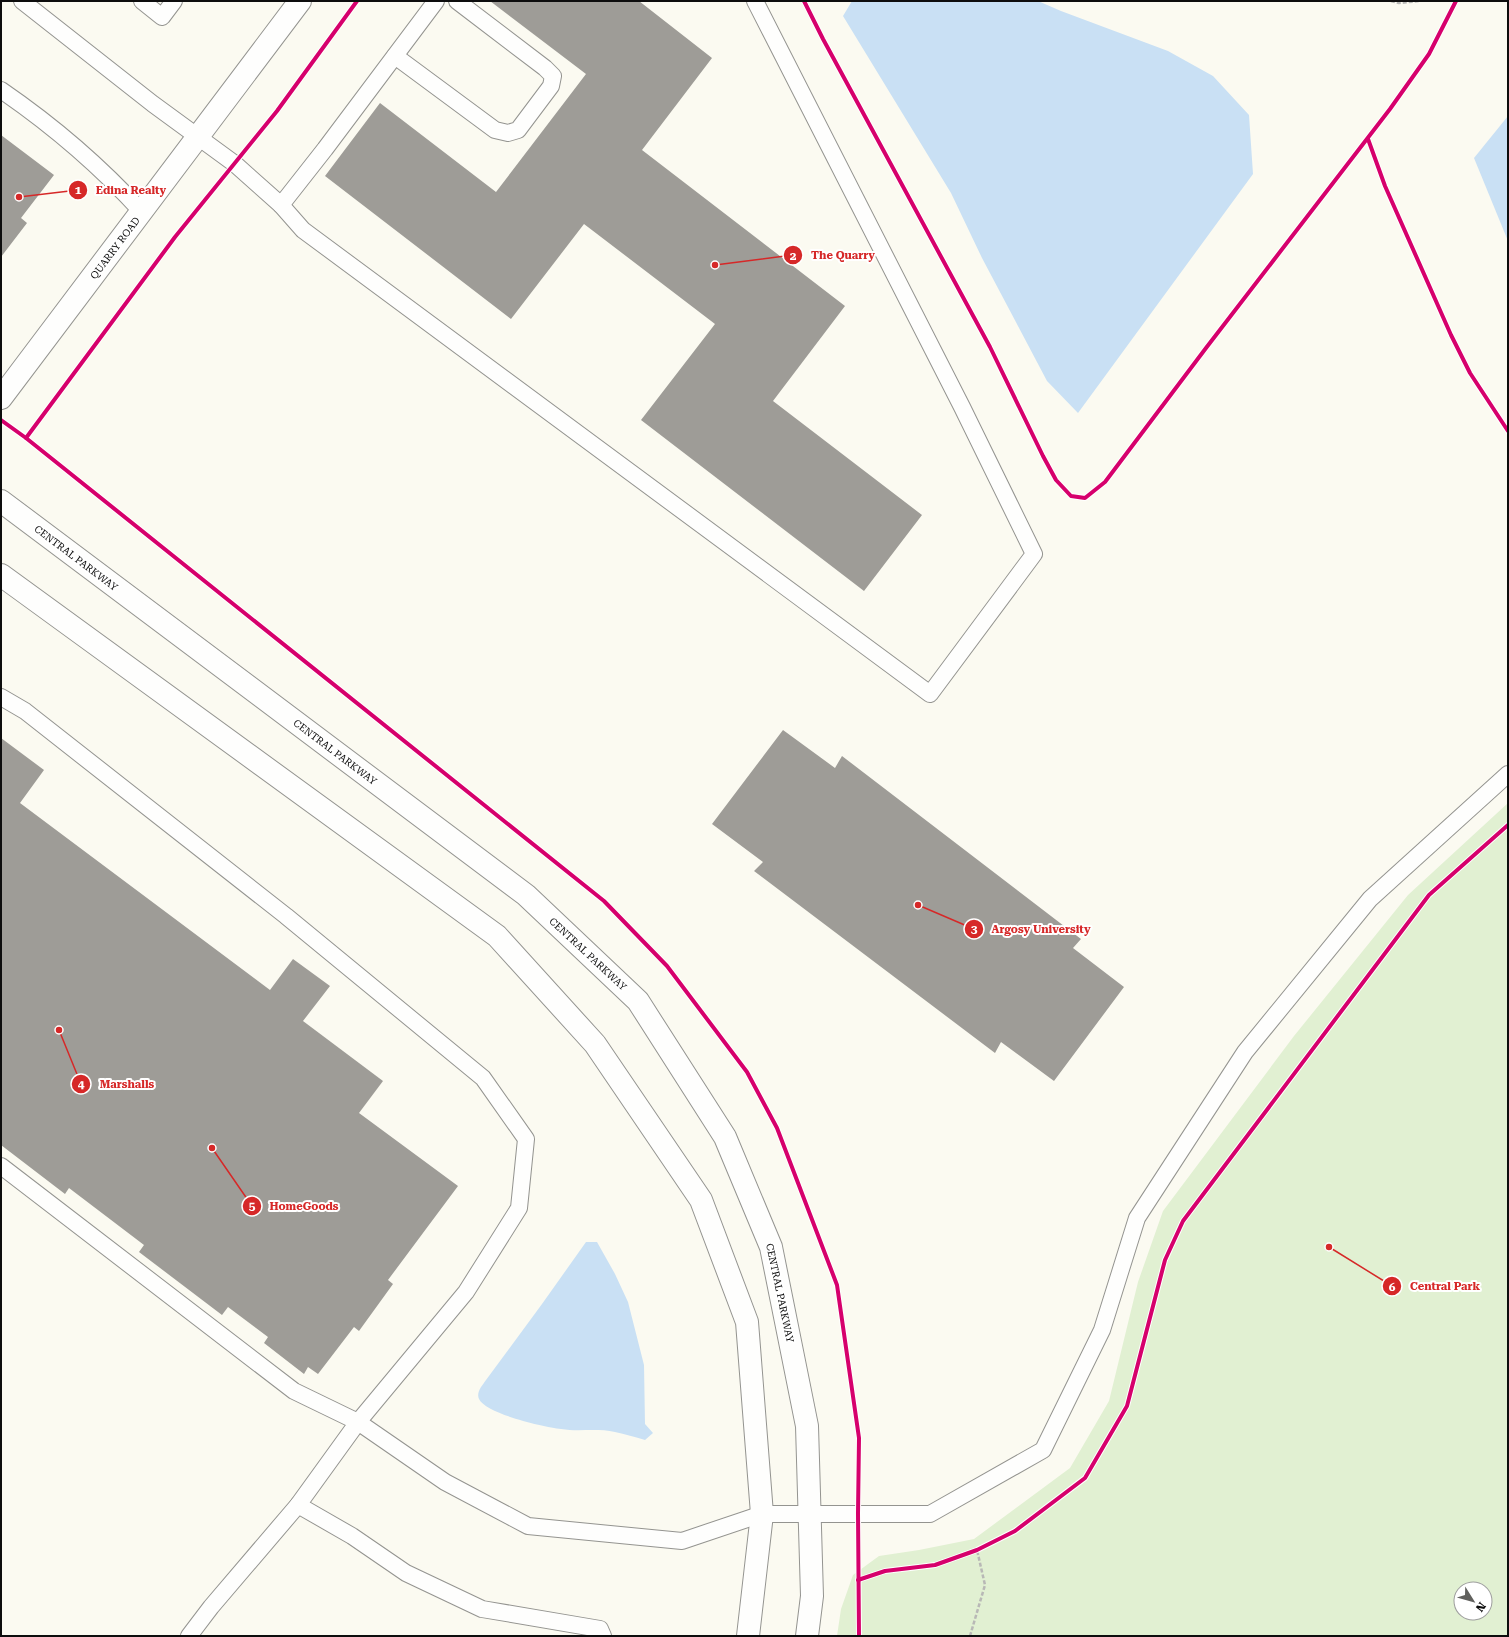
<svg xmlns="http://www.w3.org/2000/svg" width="1509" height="1637" font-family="'Roboto Serif',serif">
	<rect width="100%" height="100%" fill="#fbfaf1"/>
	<path fill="#e1f0d2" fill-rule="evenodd" d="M1508 803V1636H837L841 1609 853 1575 879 1556 919 1550 974 1539 1070 1468 1109 1401 1138 1282 1163 1211 1294 1036 1408 895ZM1461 1589H1485V1613H1461Z"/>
	<g fill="#c9e0f4">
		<path d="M852 1H1038L1061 11 1168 51 1213 76 1249 115 1253 174 1078 413 1047 381 982 258 951 193 843 16Z"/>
		<path d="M1508 116V241L1474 158Z"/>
		<path d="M586 1242H597L615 1274 628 1302 644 1365 645 1424 653 1433 645 1440C635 1437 625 1434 615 1432 597 1428 578 1432 561 1429 544 1427 486 1414 479 1399 476 1392 482 1386 486 1380L542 1304Z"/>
	</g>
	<g fill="#9e9c97">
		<path d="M490 1H639L712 58 642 150 845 306 773 401 922 515 864 591 641 420 715 324 584 224 511 319 325 176 380 103 496 192 586 74Z"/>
		<path d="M1 135 54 175 21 218 27 223 1 257Z"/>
		<path d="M783 730 835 768 842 756 1081 939 1073 948 1124 987 1054 1081 1001 1042 995 1053 754 871 763 862 712 824Z"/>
		<path d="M1 738 44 770 20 803 270 990 293 959 330 986 303 1021 383 1081 359 1113 458 1186 388 1280 393 1284 359 1331 354 1327 318 1374 308 1367 304 1374 264 1343 268 1337 228 1307 222 1315 139 1252 144 1245 69 1188 65 1194 1 1145Z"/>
	</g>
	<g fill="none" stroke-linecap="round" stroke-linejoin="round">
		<g stroke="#949490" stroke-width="18">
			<g id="service">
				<path d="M22 1 153 104 235 164 281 205 325 149 436 1"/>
				<path d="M142 1 162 17 174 1"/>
				<path d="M395 56 495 130 508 133 518 130 551 86 553 76 545 68 457 1"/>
				<path d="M1 90C52 125 100 166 142 212"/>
				<path d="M281 205 303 230 930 694 1034 554 962 407 755 1"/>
				<path d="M1 697 25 711 286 916 483 1078 526 1139 519 1208 466 1292 358 1422 445 1482 528 1526 682 1541 762 1514H930L1043 1450 1102 1330 1137 1218 1245 1052 1370 899 1508 774"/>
				<path d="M1 1166 294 1391 358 1422 298 1505 211 1607 189 1636"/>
				<path d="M298 1505 352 1536 406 1573 482 1609 600 1629 603 1636"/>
			</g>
		</g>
		<g stroke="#949490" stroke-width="24">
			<g id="tertiary">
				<path d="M1 398 300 1"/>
				<path d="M1 501 526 895 638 1001 725 1137 771 1247 807 1426 812 1596 807 1636"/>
				<path d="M1 575 497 936 595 1044 701 1200 747 1322 762 1514 748 1636"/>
			</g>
		</g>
		<g stroke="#b8b8b6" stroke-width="2.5" stroke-dasharray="4 2" stroke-linecap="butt">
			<path d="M1391 1 1399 3 1420 1"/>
			<path d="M970 1636 985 1585 977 1550"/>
		</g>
		<use href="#service" stroke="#fefefd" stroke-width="16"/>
		<use href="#tertiary" stroke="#fefefd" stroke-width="22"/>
		<g stroke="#fff" stroke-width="6">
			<g id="cycleway">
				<path d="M804 1 823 39 990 347 1043 456 1056 480 1071 496 1085 498 1105 482 1206 348 1390 109 1429 54 1456 1"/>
				<path d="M1368 139 1385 186 1451 335 1470 373 1508 431"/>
				<path d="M1 420 26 438 604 901 667 966 747 1072 777 1128 837 1285 859 1438 858 1513 859 1636"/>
				<path d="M26 438 175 237 277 111 357 1"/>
				<path d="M858 1580 885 1571 935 1565 977 1550 1015 1531 1085 1478 1127 1406 1165 1260 1183 1221 1429 895 1508 825"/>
			</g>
		</g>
		<use href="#cycleway" stroke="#d6006c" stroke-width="4"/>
	</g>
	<g text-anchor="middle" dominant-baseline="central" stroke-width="4" stroke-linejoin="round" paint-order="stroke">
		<g font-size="10" fill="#0d0d0d" stroke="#fff">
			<text transform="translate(115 248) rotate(-53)">QUARRY ROAD</text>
			<text transform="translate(76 558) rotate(37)">CENTRAL PARKWAY</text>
			<text transform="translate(335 752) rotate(37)">CENTRAL PARKWAY</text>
			<text transform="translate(588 954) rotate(43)">CENTRAL PARKWAY</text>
			<text transform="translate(780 1293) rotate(78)">CENTRAL PARKWAY</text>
		</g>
	</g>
	<path fill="none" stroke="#d62828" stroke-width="1.5" d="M19 197L78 190M715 265L793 255M918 905L974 929M59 1030L81 1084M212 1148L252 1206M1329 1247L1392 1286"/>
	<g fill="#d62828" stroke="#fff" stroke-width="1.5">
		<circle cx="19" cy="197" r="4"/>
		<circle cx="715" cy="265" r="4"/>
		<circle cx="918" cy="905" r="4"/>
		<circle cx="59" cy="1030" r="4"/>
		<circle cx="212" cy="1148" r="4"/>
		<circle cx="1329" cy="1247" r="4"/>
		<circle cx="78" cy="190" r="10"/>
		<circle cx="793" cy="255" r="10"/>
		<circle cx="974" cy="929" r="10"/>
		<circle cx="81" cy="1084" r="10"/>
		<circle cx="252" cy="1206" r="10"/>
		<circle cx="1392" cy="1286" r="10"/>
	</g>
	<g font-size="12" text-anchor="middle" font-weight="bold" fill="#fff">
		<text x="78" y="194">1</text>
		<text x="793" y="260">2</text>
		<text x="974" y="933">3</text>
		<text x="81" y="1088">4</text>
		<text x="252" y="1210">5</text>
		<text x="1392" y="1291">6</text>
	</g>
	<g font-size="11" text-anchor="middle" font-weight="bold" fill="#d62828" stroke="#fff" stroke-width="4" stroke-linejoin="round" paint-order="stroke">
		<text x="131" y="194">Edina Realty</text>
		<text x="843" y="259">The Quarry</text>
		<text x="1041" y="933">Argosy University</text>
		<text x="127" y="1088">Marshalls</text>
		<text x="304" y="1210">HomeGoods</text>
		<text x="1445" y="1290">Central Park</text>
	</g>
	<rect width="1509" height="1637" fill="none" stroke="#0d0d0d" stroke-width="4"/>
	<g transform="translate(1473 1601) rotate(127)"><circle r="19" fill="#ffffff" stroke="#9e9e9e"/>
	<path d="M0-3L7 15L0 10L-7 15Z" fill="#60605d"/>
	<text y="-6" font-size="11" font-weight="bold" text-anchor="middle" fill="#0d0d0d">N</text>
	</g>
</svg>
